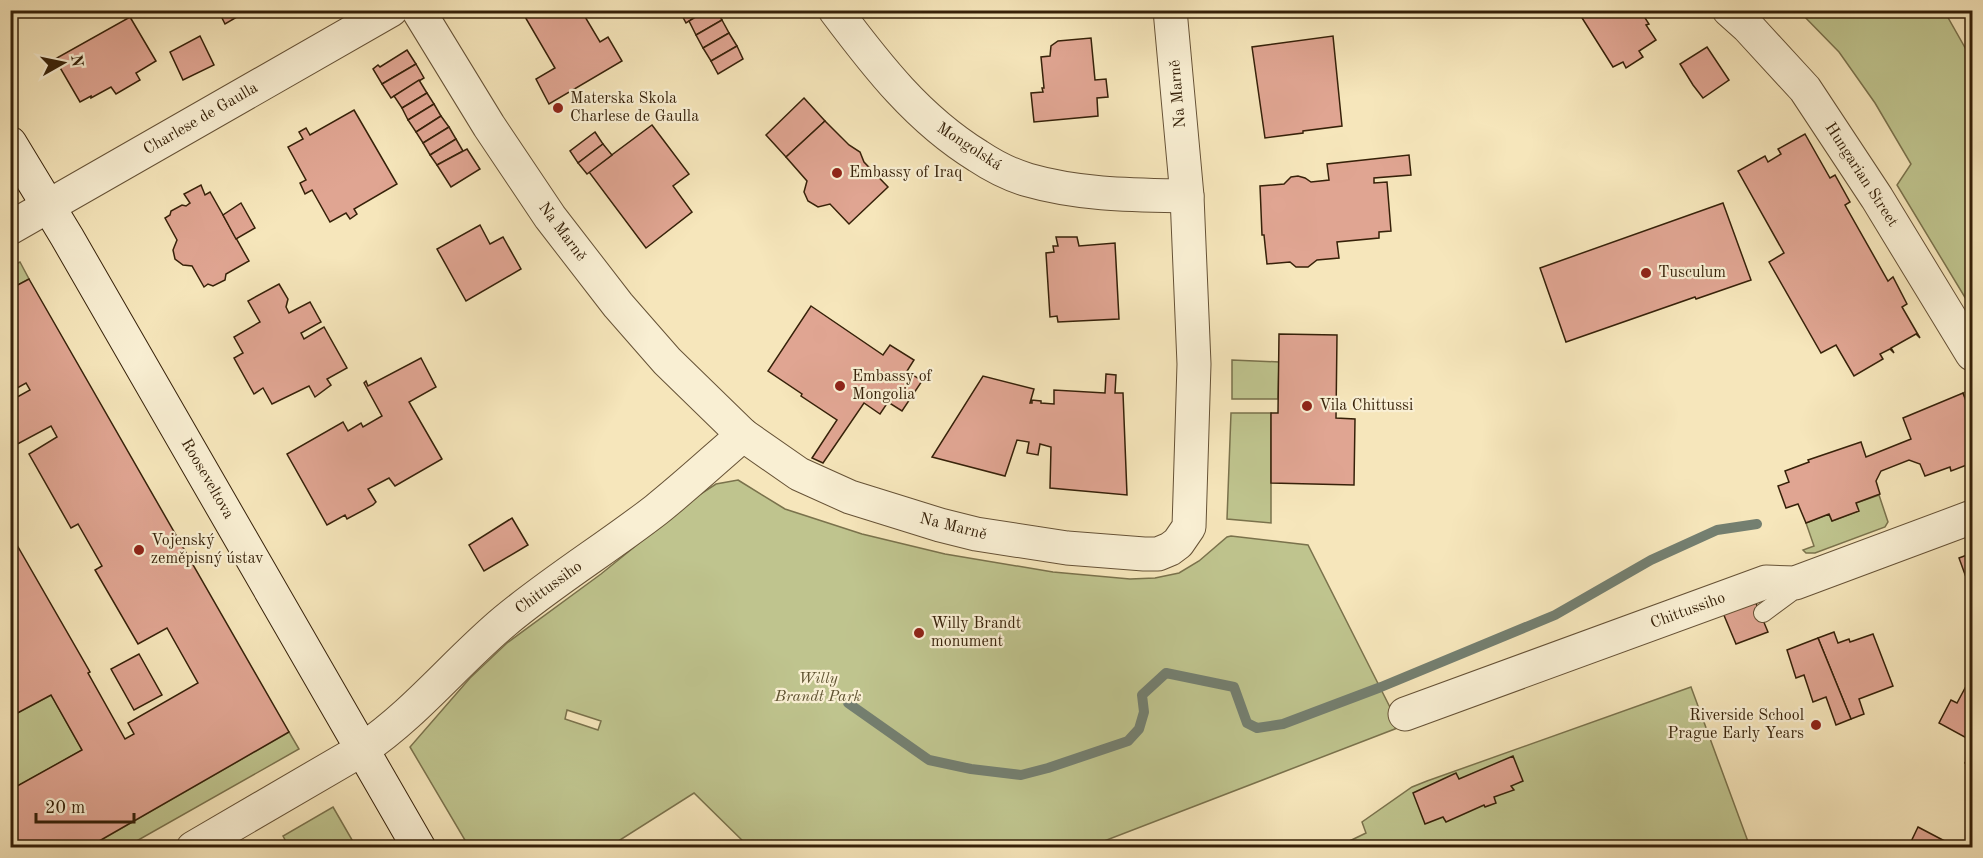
<svg xmlns="http://www.w3.org/2000/svg" width="1983" height="858" font-family="'Old Standard TT',serif">
	<rect width="100%" height="100%" fill="#f6e6bb"/>
	<filter id="stains"><feTurbulence type="fractalNoise" baseFrequency=".00333" numOctaves="4"/><feColorMatrix values="0 0 0 0 .2 0 0 0 0 .09 0 0 0 0 .02 0 0 0 .5 -.17"/></filter>
	<radialGradient id="worn" r=".72"><stop offset=".6" stop-color="#630" stop-opacity="0"/><stop offset="1" stop-color="#630" stop-opacity=".3"/></radialGradient>
	<g fill="#bfc48e" stroke="#7a724c" stroke-width="1.5" fill-rule="evenodd">
		<path d="M1799 11H1951L1946 14 1972 60V309L1897 185 1911 164 1875 103 1839 52Z"/>
		<path d="M20 262 29 279 11 289 10 267Z"/>
		<path d="M1232 360 1279 362 1278 399H1232Z"/>
		<path d="M1972 388V418L1963 393Z"/>
		<path d="M1231 413H1271V523L1227 519Z"/>
		<path d="M738 480 785 509 862 534 945 554 1053 572 1130 579 1155 578 1179 573 1199 561 1227 537 1231 536 1308 545 1400 727 1086 848 749 847 694 793 609 847H469L410 747 470 678 507 643 601 574 696 497 716 484ZM567 710 601 721 598 730 565 719Z"/>
		<path d="M1879 495 1888 522 1885 527 1815 553H1806L1803 550 1814 546 1806 523 1829 514 1832 521 1858 511 1856 503Z"/>
		<path d="M1691 687 1750 847 1335 848 1366 833 1362 822 1412 787 1427 781Z"/>
		<path d="M51 695 82 750 11 790 10 717Z"/>
		<path d="M289 732 299 749 126 847 87 848Z"/>
		<path d="M333 807 355 845 350 848 289 847 283 836Z"/>
	</g>
	<g fill="none" stroke-linecap="round" stroke-linejoin="round">
		<path stroke="#747f70" stroke-width="10" d="M848 703 929 760 971 769 1021 775 1048 768 1128 741 1139 729 1144 712 1142 695 1166 673 1234 687 1247 723 1257 728 1283 724 1381 687 1555 615 1651 560 1717 530 1757 524"/>
	</g>
	<g fill="#e0a592" stroke="#362109" stroke-width="1.5">
		<path d="M218 10H249L225 24Z"/>
		<path d="M521 10H581L600 42 608 37 622 61 549 104 536 79 555 68Z"/>
		<path d="M679 10H707L686 23Z"/>
		<path d="M707 10H716L722 20 696 35 689 21Z"/>
		<path d="M1577 10H1640L1649 24 1646 25 1656 40 1639 51 1643 57 1626 68 1623 62 1613 67Z"/>
		<path d="M130 17 156 61 136 73 140 80 116 94 111 87 91 98V96L80 102 55 59Z"/>
		<path d="M722 20 729 33 703 48 696 35Z"/>
		<path d="M729 33 737 46 711 61 703 48Z"/>
		<path d="M200 36 214 65 183 80 170 52Z"/>
		<path d="M1333 36 1342 126 1303 131V133L1265 138 1252 47Z"/>
		<path d="M1091 38 1095 80 1106 79 1108 97 1097 98 1098 116 1034 122 1031 93 1043 92 1042 88H1044L1041 57 1050 56 1051 46 1058 41Z"/>
		<path d="M737 46 743 59 718 74 711 61Z"/>
		<path d="M1707 47 1729 80 1703 98 1693 85 1680 64Z"/>
		<path d="M407 50 416 64 382 84 373 69 378 65 380 67Z"/>
		<path d="M416 64 424 78 391 98 382 84Z"/>
		<path d="M419 80 427 93 402 108 394 96Z"/>
		<path d="M427 93 434 104 408 120 402 108Z"/>
		<path d="M804 98 825 121 786 157 766 135Z"/>
		<path d="M434 104 441 116 416 132 408 120Z"/>
		<path d="M354 110 397 184 354 209 357 214 350 219 346 213 330 222 312 190 305 194 300 183 306 180 288 147 303 139 299 132 306 128 310 135Z"/>
		<path d="M441 116 449 127 423 143 416 132Z"/>
		<path d="M825 121 849 145 860 152 864 162 888 187 849 224 830 204 818 207 808 201 804 192 807 181 786 157Z"/>
		<path d="M652 125 689 174 673 186 692 212 646 248 589 172Z"/>
		<path d="M449 127 456 139 430 155 423 143Z"/>
		<path d="M595 132 603 144 578 163 570 151Z"/>
		<path d="M1805 134 1830 178 1835 175 1850 202 1845 205 1888 281 1893 277 1907 304 1902 307 1920 338 1916 334 1891 348 1894 353 1890 349 1880 354 1883 359 1854 376 1836 345 1821 353 1769 262 1784 253 1738 171 1765 156 1768 162 1781 154 1778 149Z"/>
		<path d="M456 139 463 151 437 165 430 155Z"/>
		<path d="M603 144 612 155 587 174 578 163Z"/>
		<path d="M467 149 480 169 451 187 437 165Z"/>
		<path d="M1409 155 1411 175 1374 178V183L1387 182 1391 231 1379 232V238L1337 242 1339 258 1317 260 1308 267H1296L1290 262 1267 264 1264 235H1262L1260 186 1284 184 1291 177 1298 176 1305 178 1311 182 1329 180 1327 164Z"/>
		<path d="M201 185 205 195 210 192 249 261 226 274 225 280 213 286 208 284 204 287 192 266 183 265 175 259 173 250 177 240 165 218 170 215 171 211 182 205 186 206 190 203 184 194Z"/>
		<path d="M241 203 255 228 236 239 223 215Z"/>
		<path d="M1723 203 1751 280 1696 299 1695 297 1566 342 1540 268Z"/>
		<path d="M480 225 490 244 503 237 521 269 466 301 437 249Z"/>
		<path d="M1056 237H1077L1079 246 1115 243 1119 319 1058 322 1057 316 1050 317 1046 253 1054 252 1053 246H1058Z"/>
		<path d="M29 279 289 732 87 848H10V790L82 750 51 695 10 717V533L90 672 88 673 125 739 134 734 128 723 198 683 167 628 138 644 95 570 102 566 78 524 71 528 29 454 57 437 51 426 10 448V401L30 390 26 383 10 392V289Z"/>
		<path d="M279 284 288 299 286 307 289 313 310 302 321 322 301 333 304 339 324 327 347 368 327 379 331 385 315 397 309 386 272 404 263 388 254 394 234 358 243 353 234 337 260 322 248 301Z"/>
		<path d="M811 306 883 355 890 345 914 360 907 371 922 381 902 411 888 402 880 414 864 403 823 463 812 458 837 420 801 396 802 394 768 371Z"/>
		<path d="M1279 334 1337 335 1336 418 1355 419 1354 485 1271 483V413H1278Z"/>
		<path d="M421 358 436 387 409 402 442 459 395 486 389 478 368 489 376 502 373 505 347 519 345 515 327 525 287 454 343 422 348 431 361 423 363 427 382 416 364 383 366 381 368 386Z"/>
		<path d="M1106 374 1116 375 1115 393H1123L1127 495 1050 488 1051 447 1040 444 1038 455 1027 453 1029 442 1017 440 1005 476 932 457 983 376 1034 389 1030 403H1032V400L1041 401V403L1054 404V390L1105 393Z"/>
		<path d="M1963 393 1972 417V463L1951 471 1950 467 1925 476 1920 464 1909 460 1881 471 1876 481 1880 494 1856 503 1859 511 1832 521 1829 514 1806 523 1798 504 1786 508 1778 486 1789 482 1785 471 1809 462 1808 460 1861 442 1866 457 1911 439 1903 418Z"/>
		<path d="M512 518 528 545 484 571 469 545Z"/>
		<path d="M1972 553V591H1971L1959 558Z"/>
		<path d="M1755 601 1768 632 1736 644 1723 613Z"/>
		<path d="M1834 632 1838 643 1849 639 1850 642 1873 634 1893 686 1859 699 1864 714 1851 719 1818 638Z"/>
		<path d="M1818 638 1851 719 1836 725 1826 697 1813 702 1804 675 1796 678 1787 650Z"/>
		<path d="M139 654 162 695 134 710 111 669Z"/>
		<path d="M1972 675V741L1939 723 1951 700 1957 703Z"/>
		<path d="M1972 749V767L1965 763Z"/>
		<path d="M1513 756 1523 781 1511 786 1514 790 1494 797 1496 803 1485 807 1484 805 1446 822 1443 817 1425 824 1413 793 1456 773 1459 779Z"/>
		<path d="M1918 827 1958 848H1908Z"/>
	</g>
	<g fill="none" stroke-linecap="round" stroke-linejoin="round">
		<g stroke="#665236" stroke-width="20">
			<path id="lane" d="M1763 613 1790 593 1795 583"/>
		</g>
		<g stroke="#665236" stroke-width="35">
			<g id="street">
				<path d="M418 10 489 126 550 217 618 305 667 361 743 435 799 474 850 497 940 525 976 534 1067 548 1144 554H1158L1170 549 1178 543 1189 527 1194 364 1187 196 1170 10"/>
				<path d="M835 10C877 66 918 119 978 156 993 166 1011 175 1028 180 1080 195 1133 195 1187 196"/>
				<path d="M1729 10 1748 27 1805 89 1877 198 1972 354"/>
				<path d="M10 228 391 10"/>
				<path d="M1405 714 1766 582 1795 583 1972 517"/>
				<path d="M193 848 363 749C416 713 456 662 505 621 553 581 607 548 656 510 686 486 714 460 743 435"/>
			</g>
		</g>
		<g stroke="#362109" stroke-width="35">
			<path id="secondary" d="M10 143 67 237 419 848"/>
		</g>
		<use href="#lane" stroke="#f9efd3" stroke-width="18"/>
		<use href="#street" stroke="#f9efd3" stroke-width="33"/>
		<use href="#secondary" stroke="#f9efd3" stroke-width="33"/>
	</g>
	<g fill="#8f2418" stroke="#f9efd3" stroke-width="2">
		<circle cx="558" cy="108" r="6"/>
		<circle cx="837" cy="173" r="6"/>
		<circle cx="1646" cy="273" r="6"/>
		<circle cx="840" cy="386" r="6"/>
		<circle cx="1307" cy="406" r="6"/>
		<circle cx="139" cy="550" r="6"/>
		<circle cx="919" cy="633" r="6"/>
		<circle cx="1816" cy="725" r="6"/>
	</g>
	<g text-anchor="middle" dominant-baseline="central" stroke-width="4.5" stroke-linejoin="round" paint-order="stroke">
		<g font-size="16" fill="#362109" stroke="#f9efd3">
			<text transform="translate(1178 94) rotate(-95)">Na Marně</text>
			<text transform="translate(201 119) rotate(-30)">Charlese de Gaulla</text>
			<text transform="translate(969 147) rotate(33)">Mongolská</text>
			<text transform="translate(1861 175) rotate(57)">Hungarian Street</text>
			<text transform="translate(562 232) rotate(53)">Na Marně</text>
			<text transform="translate(207 479) rotate(60)">Rooseveltova</text>
			<text transform="translate(953 527) rotate(14)">Na Marně</text>
			<text transform="translate(549 588) rotate(-36)">Chittussiho</text>
			<text transform="translate(1688 611) rotate(-20)">Chittussiho</text>
		</g>
		<g font-size="16" fill="#362109" stroke="#f9efd3" text-anchor="start">
			<text x="570" y="99">Materska Skola<tspan x="570" dy="18">Charlese de Gaulla</tspan></text>
			<text x="849" y="173">Embassy of Iraq</text>
			<text x="1658" y="273">Tusculum</text>
			<text x="852" y="377">Embassy of<tspan x="852" dy="18">Mongolia</tspan></text>
			<text x="1319" y="406">Vila Chittussi</text>
			<text x="151" y="541">Vojenský<tspan x="151" dy="18">zeměpisný ústav</tspan></text>
			<text x="931" y="624">Willy Brandt<tspan x="931" dy="18">monument</tspan></text>
			<text x="1804" y="716" text-anchor="end">Riverside School<tspan x="1804" dy="18">Prague Early Years</tspan></text>
		</g>
		<g font-size="16" font-style="italic" fill="#5f5231" stroke="#f9efd3">
			<text x="818" y="679">Willy<tspan x="818" dy="18">Brandt Park</tspan></text>
		</g>
	</g>
	<rect width="1983" height="858" fill="none" stroke="#f6e6bb" stroke-width="36"/>
	<rect x="12" y="12" width="1959" height="834" fill="none" stroke="#362109" stroke-width="3"/>
	<rect x="18" y="18" width="1947" height="822" fill="none" stroke="#362109" stroke-width="1.5"/>
	<g transform="translate(63 63) rotate(81)" stroke="#f9efd3" stroke-width="4.5" paint-order="stroke">
	<path d="M0-4.5L10 22L0 15L-10 22Z" fill="#362109"/>
	<text y="-9" font-size="16" font-weight="bold" text-anchor="middle" fill="#362109">N</text>
	</g>
	<path d="M36 813v9h98v-9" fill="none" stroke="#362109" stroke-width="3"/>
	<text x="45" y="813" font-size="18" fill="#362109" stroke="#f9efd3" stroke-width="4.5" paint-order="stroke">20 m</text>
	<rect width="100%" height="100%" filter="url(#stains)"/>
	<rect width="100%" height="100%" fill="url(#worn)"/>
</svg>
